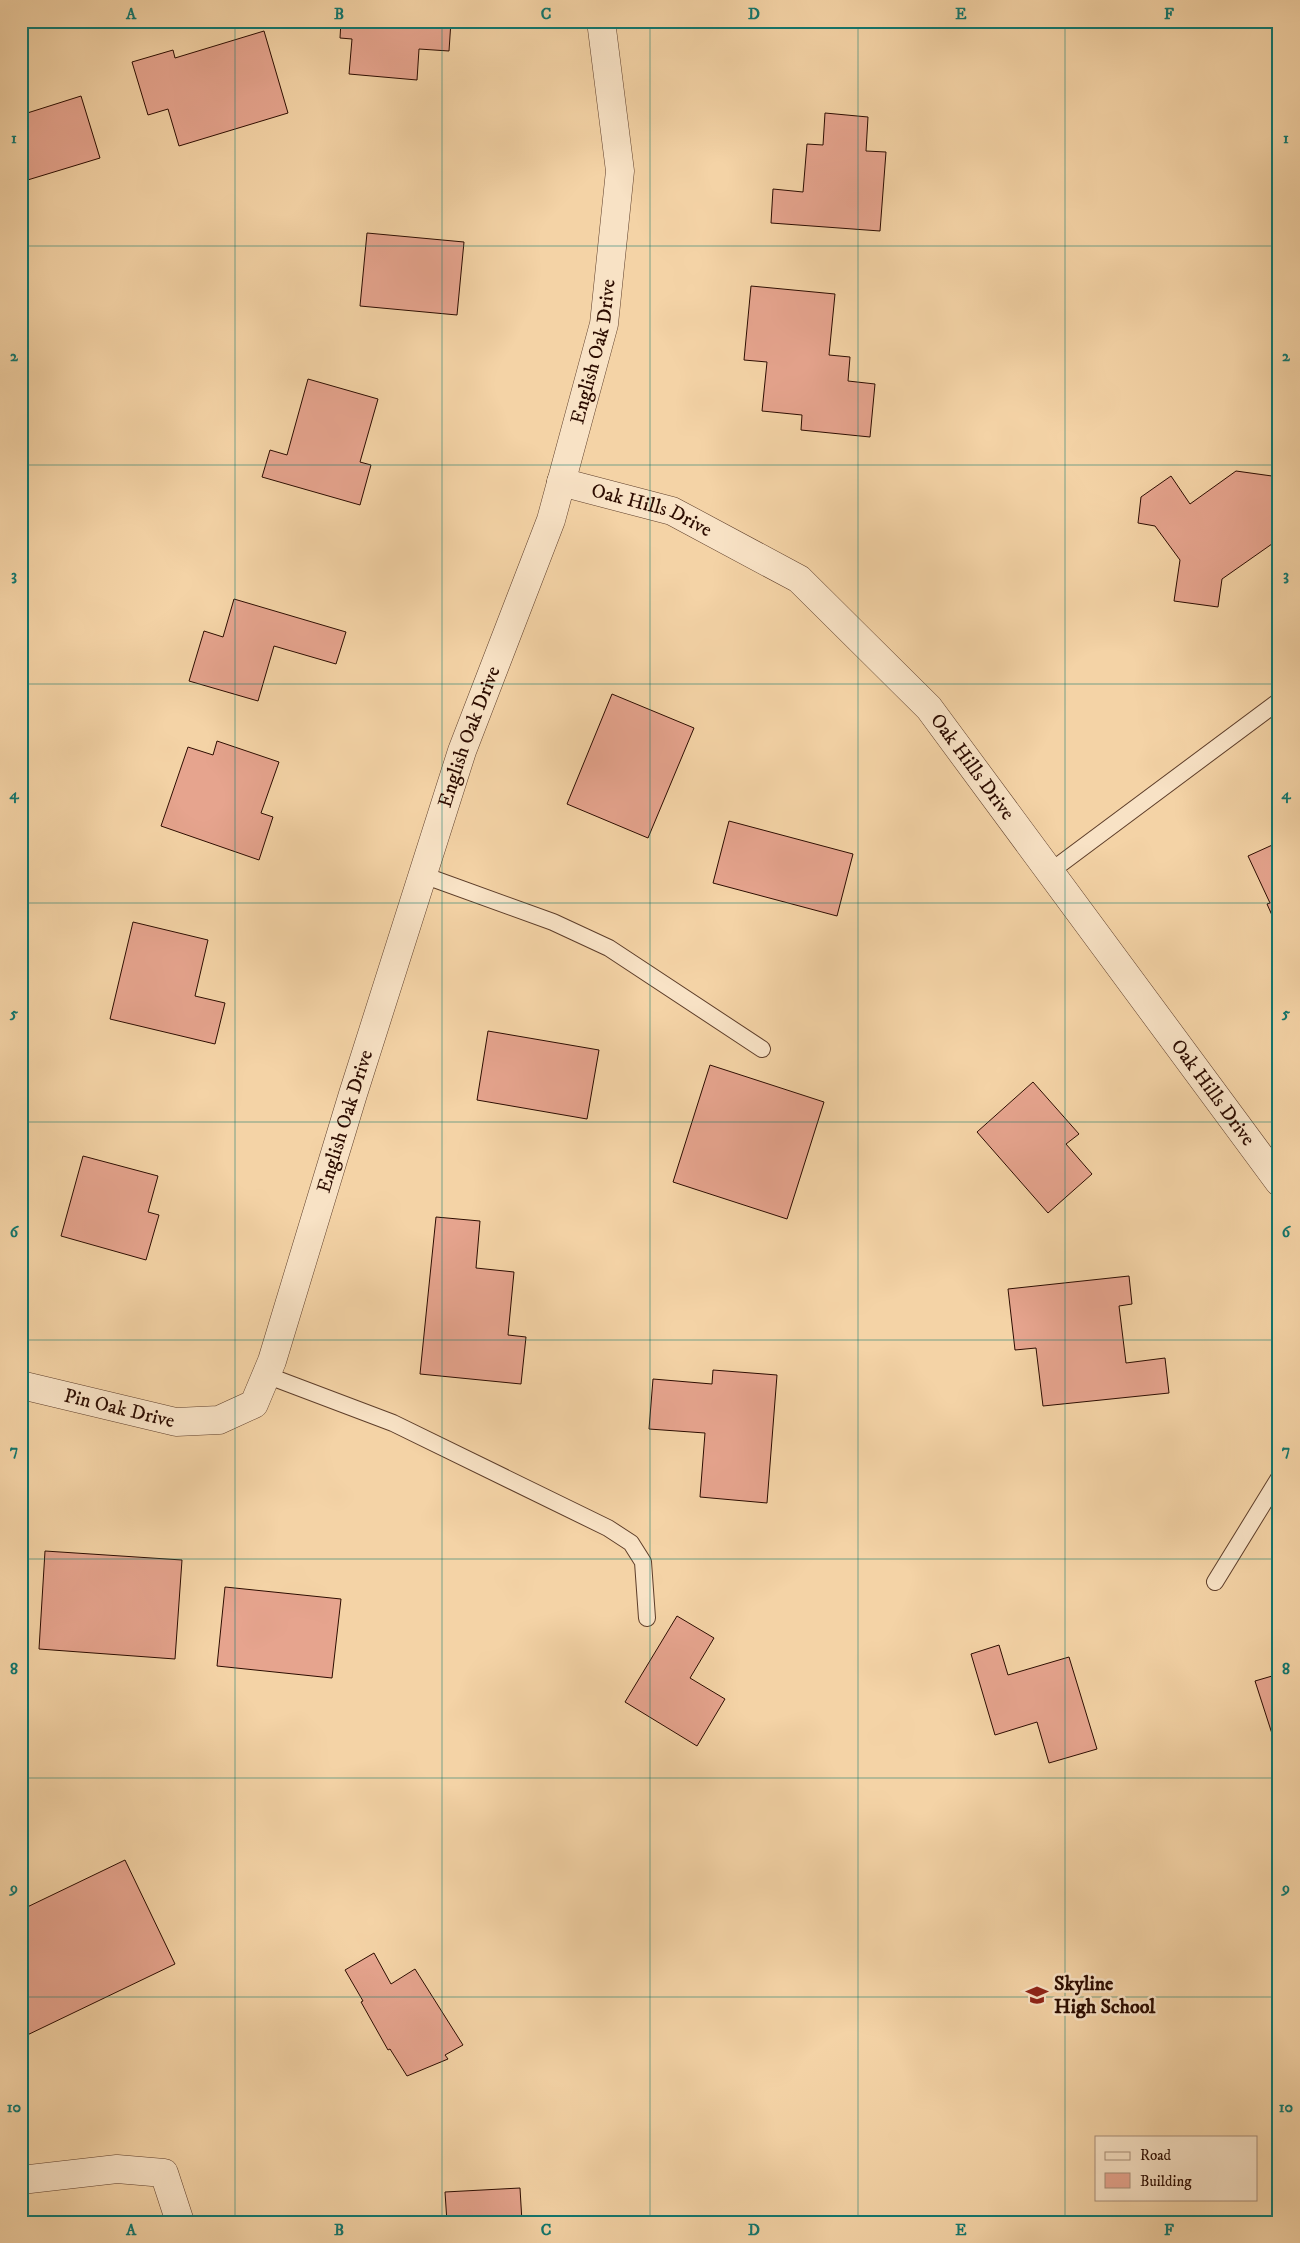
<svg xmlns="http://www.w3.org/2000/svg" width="1300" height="2243" font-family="'IM FELL DW Pica',serif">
	<rect width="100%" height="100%" fill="#f4d3a6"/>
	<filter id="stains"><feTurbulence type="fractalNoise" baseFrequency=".004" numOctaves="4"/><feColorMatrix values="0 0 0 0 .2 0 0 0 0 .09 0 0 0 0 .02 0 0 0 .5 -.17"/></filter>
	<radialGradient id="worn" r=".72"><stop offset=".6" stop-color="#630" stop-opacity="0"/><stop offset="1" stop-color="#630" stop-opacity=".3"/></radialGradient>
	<g fill="#e6a48e" stroke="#2c0c00">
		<path d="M341 21H451L449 51 419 49 417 80 349 74 352 39 340 38Z"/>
		<path d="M264 31 288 113 179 146 168 109 148 115 132 62 173 50 175 58Z"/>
		<path d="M81 96 100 158 21 182V115Z"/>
		<path d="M825 113 868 117 866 151 886 152 880 231 771 223 773 189 803 192 807 144 823 145Z"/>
		<path d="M367 233 464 242 457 315 360 306Z"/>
		<path d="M751 286 835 294 829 355 850 357 848 381 875 384 870 437 801 430 802 415 762 411 767 362 744 360Z"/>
		<path d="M308 379 378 399 360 462 371 465 360 505 262 477 270 450 287 455Z"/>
		<path d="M1236 471 1279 477V539L1222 579 1218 607 1174 601 1180 560 1155 526 1138 523 1141 497 1171 476 1190 504Z"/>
		<path d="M234 599 346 632 336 664 274 646 258 701 189 681 204 631 223 637Z"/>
		<path d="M612 694 694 728 648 838 567 804Z"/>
		<path d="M217 741 279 762 261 813 273 817 259 860 161 826 188 747 213 755Z"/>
		<path d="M729 821 853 854 837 916 713 883Z"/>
		<path d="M1279 842V931L1267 904 1270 903 1248 856Z"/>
		<path d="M133 922 208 940 195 996 225 1003 215 1044 110 1019Z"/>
		<path d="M488 1031 599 1050 587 1119 477 1100Z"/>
		<path d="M710 1065 824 1102 787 1219 673 1182Z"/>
		<path d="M1033 1082 1079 1134 1066 1144 1092 1174 1048 1213 977 1132Z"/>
		<path d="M83 1156 158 1176 148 1212 159 1215 146 1260 61 1236Z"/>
		<path d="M436 1217 480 1221 476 1268 514 1272 508 1335 526 1337 521 1384 420 1374Z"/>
		<path d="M1129 1276 1132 1304 1119 1306 1126 1363 1165 1358 1169 1393 1043 1406 1036 1348 1015 1350 1008 1289Z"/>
		<path d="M713 1370 777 1375 767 1503 700 1497 705 1433 649 1429 653 1379 712 1384Z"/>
		<path d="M45 1551 182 1560 175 1659 39 1649Z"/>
		<path d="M225 1587 341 1599 332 1678 217 1666Z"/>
		<path d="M677 1616 714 1638 690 1678 725 1699 697 1746 625 1702Z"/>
		<path d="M999 1645 1008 1675 1069 1657 1097 1749 1049 1763 1037 1722 995 1735 971 1654Z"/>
		<path d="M1279 1674V1745L1275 1743 1255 1681Z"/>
		<path d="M125 1860 175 1964 21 2038V1910Z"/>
		<path d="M374 1953 391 1984 415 1969 463 2045 445 2055 448 2059 407 2076 390 2049 388 2050 361 2002 363 2001 345 1970Z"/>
		<path d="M520 2188 522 2222H447L445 2192Z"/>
	</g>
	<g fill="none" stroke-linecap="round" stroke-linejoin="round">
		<g stroke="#5e3e2a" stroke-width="18">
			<g id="lane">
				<path d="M1051 871 1279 701"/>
				<path d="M423 875 553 922 609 948 762 1049"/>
				<path d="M266 1375 393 1423 608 1528 631 1543 643 1562 647 1618"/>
				<path d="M1215 1582 1279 1478"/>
			</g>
		</g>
		<g stroke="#5e3e2a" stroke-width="29">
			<g id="street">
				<path id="s1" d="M561 482 672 511 799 579 929 708 1279 1182"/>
				<path id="s2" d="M21 1385 176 1422 219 1420 254 1404 272 1361 353 1094 462 751 551 520 604 324 620 171 601 21"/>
				<path d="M21 2180 117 2169 164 2173 180 2222"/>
			</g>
		</g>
		<use href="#lane" stroke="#f8e2c5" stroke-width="16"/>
		<use href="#street" stroke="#f8e2c5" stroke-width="28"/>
	</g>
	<path fill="none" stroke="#0f766e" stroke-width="1" stroke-opacity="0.55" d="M235 21V2222M442 21V2222M650 21V2222M858 21V2222M1065 21V2222M21 246H1279M21 465H1279M21 684H1279M21 903H1279M21 1122H1279M21 1340H1279M21 1559H1279M21 1778H1279M21 1997H1279"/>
	<defs>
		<g id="school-bare" transform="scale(1.725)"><path d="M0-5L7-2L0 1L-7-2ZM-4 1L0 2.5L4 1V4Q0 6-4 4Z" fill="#8f2418" stroke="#f8e2c5" stroke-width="2.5" paint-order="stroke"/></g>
	</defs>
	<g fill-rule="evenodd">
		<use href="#school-bare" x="1037" y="1995"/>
	</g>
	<g text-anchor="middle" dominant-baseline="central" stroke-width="5" stroke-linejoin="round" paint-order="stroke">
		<g font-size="20" fill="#2c0c00" stroke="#f8e2c5">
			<text stroke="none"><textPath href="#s2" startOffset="1348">English Oak Drive</textPath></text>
			<text stroke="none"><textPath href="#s1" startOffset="95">Oak Hills Drive</textPath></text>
			<text stroke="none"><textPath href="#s2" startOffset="942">English Oak Drive</textPath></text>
			<text stroke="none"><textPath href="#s1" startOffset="515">Oak Hills Drive</textPath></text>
			<text stroke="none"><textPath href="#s1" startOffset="920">Oak Hills Drive</textPath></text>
			<text stroke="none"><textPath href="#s2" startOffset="538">English Oak Drive</textPath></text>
			<text stroke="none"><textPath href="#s2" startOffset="101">Pin Oak Drive</textPath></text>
		</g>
		<g font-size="20" font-weight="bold" fill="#2c0c00" stroke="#f8e2c5" text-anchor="start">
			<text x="1054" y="1984">Skyline<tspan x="1054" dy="23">High School</tspan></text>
		</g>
	</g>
	<rect width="1300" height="2243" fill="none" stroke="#f4d3a6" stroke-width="55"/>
	<rect x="1095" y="2136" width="162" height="65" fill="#f8e2c5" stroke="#a68c76"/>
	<rect x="1105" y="2152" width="25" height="8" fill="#f8e2c5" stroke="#a68c76"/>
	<text x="1140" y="2160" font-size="15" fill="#2c0c00">Road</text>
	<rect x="1105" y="2173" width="25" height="15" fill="#e6a48e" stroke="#a68c76"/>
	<text x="1140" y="2186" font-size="15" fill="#2c0c00">Building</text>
	<rect x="28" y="28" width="1244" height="2188" fill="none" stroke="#0f766e" stroke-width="2"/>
	<g font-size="16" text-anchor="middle" font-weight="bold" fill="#0f766e">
		<text x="131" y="19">A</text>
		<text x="339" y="19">B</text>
		<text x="546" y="19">C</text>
		<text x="754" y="19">D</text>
		<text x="961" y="19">E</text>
		<text x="1169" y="19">F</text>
		<text x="14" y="143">1</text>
		<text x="1286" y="143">1</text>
		<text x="14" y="361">2</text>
		<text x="1286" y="361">2</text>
		<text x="14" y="580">3</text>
		<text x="1286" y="580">3</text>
		<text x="14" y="799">4</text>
		<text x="1286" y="799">4</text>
		<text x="14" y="1018">5</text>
		<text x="1286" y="1018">5</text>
		<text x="14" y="1237">6</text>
		<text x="1286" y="1237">6</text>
		<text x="14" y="1455">7</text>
		<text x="1286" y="1455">7</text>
		<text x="14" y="1674">8</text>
		<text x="1286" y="1674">8</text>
		<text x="14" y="1893">9</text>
		<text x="1286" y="1893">9</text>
		<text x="14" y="2112">10</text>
		<text x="1286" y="2112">10</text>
		<text x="131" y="2235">A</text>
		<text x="339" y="2235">B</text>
		<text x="546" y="2235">C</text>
		<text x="754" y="2235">D</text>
		<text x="961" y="2235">E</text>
		<text x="1169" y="2235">F</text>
	</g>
	<rect width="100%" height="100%" filter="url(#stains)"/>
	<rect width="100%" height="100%" fill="url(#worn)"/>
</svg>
